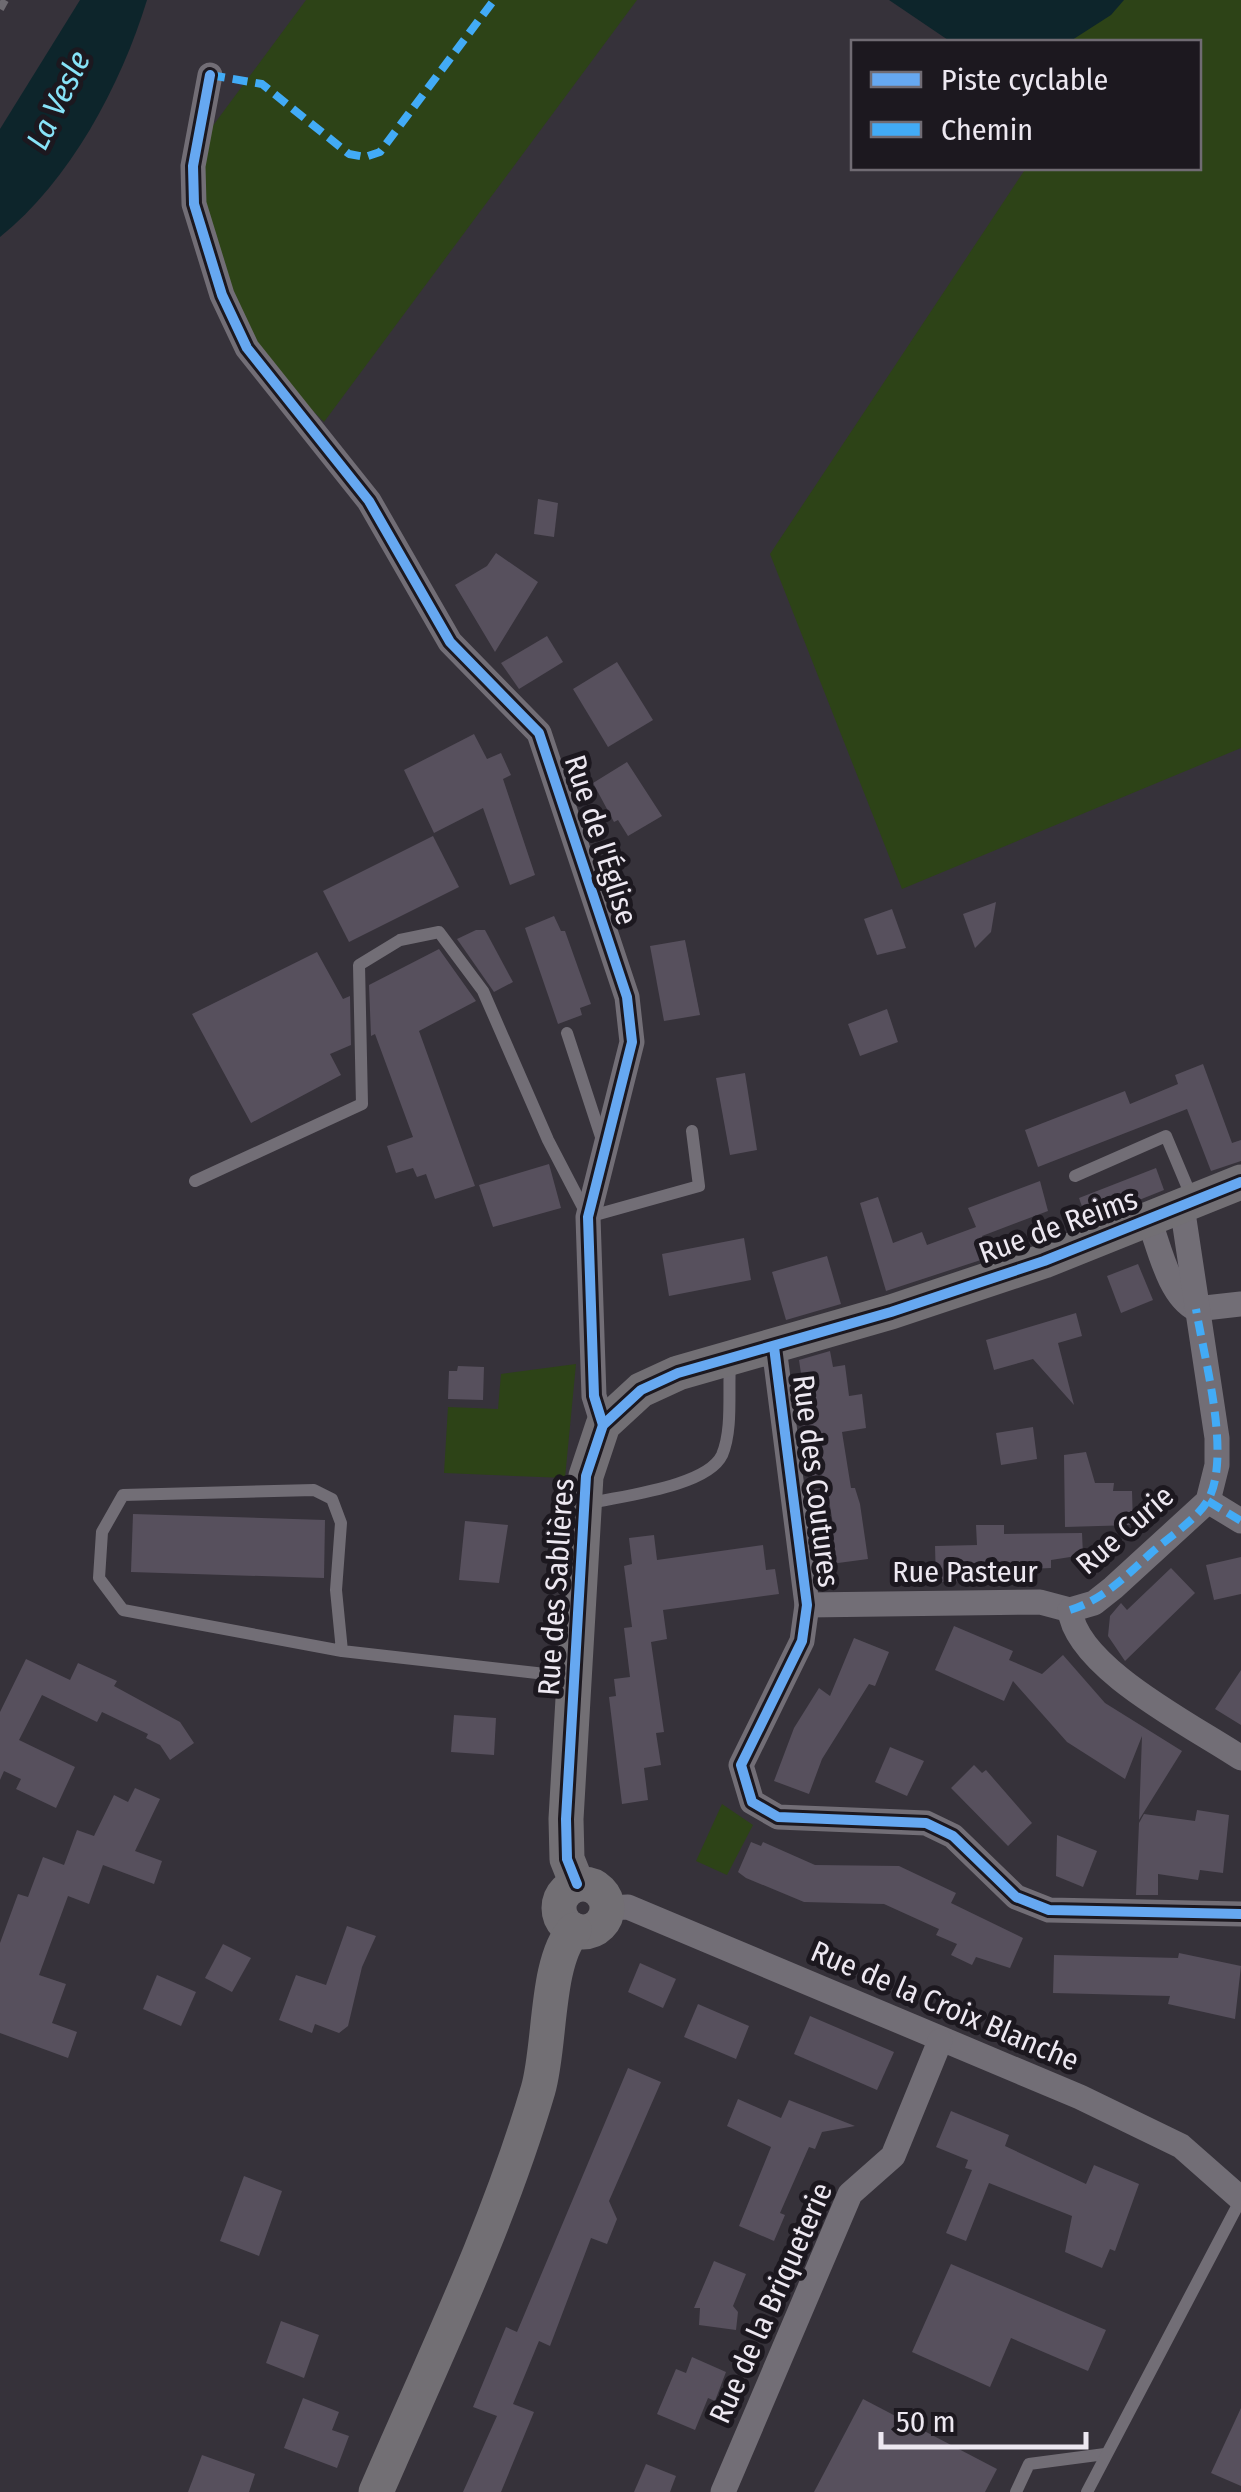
<svg xmlns="http://www.w3.org/2000/svg" width="1241" height="2492" font-family="'Fira Sans Condensed',sans-serif">
	<rect width="100%" height="100%" fill="#36323a"/>
	<g fill="#2d4317">
		<path d="M306 0H637L324 422 284 382 237 312 201 202 209 131Z"/>
		<path d="M1102 0H1241V748L902 889 770 554 1026 168H1198V42H1061Z"/>
		<path d="M576 1364 565 1478 444 1473 448 1407 498 1409 501 1374Z"/>
		<path d="M722 1804 753 1825 727 1875 696 1861Z"/>
	</g>
	<g fill="#0d252b">
		<path d="M80 0H147C121 85 70 181 0 237V129Z"/>
		<path d="M889 0H1124L1111 15 1069 42H951Z"/>
	</g>
	<g fill="#57505d">
		<path d="M538 499 558 503 554 537 534 534Z"/>
		<path d="M496 553 538 582 495 652 455 585 487 566Z"/>
		<path d="M547 636 563 662 519 689 501 663Z"/>
		<path d="M617 662 653 720 608 747 573 689Z"/>
		<path d="M474 734 487 759 501 753 511 775 503 779 535 875 510 885 483 808 434 833 404 770Z"/>
		<path d="M627 762 662 816 628 836 618 820 614 822 593 783Z"/>
		<path d="M433 836 459 887 349 942 323 891Z"/>
		<path d="M996 902 991 932 975 948 963 914Z"/>
		<path d="M892 909 906 948 877 955 864 919Z"/>
		<path d="M554 916 561 931H565L591 1004 580 1008 582 1015 558 1024 525 928Z"/>
		<path d="M476 930H485L513 982 494 992 457 939Z"/>
		<path d="M685 940 700 1015 664 1021 650 946Z"/>
		<path d="M439 949 476 1001 419 1031 475 1186 435 1199 426 1174 417 1177 413 1168 396 1173 387 1146 413 1137 375 1034 371 1036 369 985Z"/>
		<path d="M317 952 343 999 350 996 351 1045 330 1054 341 1075 251 1123 192 1014Z"/>
		<path d="M887 1009 898 1042 860 1056 848 1024Z"/>
		<path d="M1203 1064 1232 1143 1241 1140V1161L1211 1171 1187 1109 1038 1167 1025 1130 1125 1091 1130 1104 1178 1084 1175 1075Z"/>
		<path d="M745 1073 757 1150 730 1155 716 1078Z"/>
		<path d="M549 1164 561 1208 493 1227 479 1185Z"/>
		<path d="M1156 1168 1164 1190 1087 1221 1079 1198Z"/>
		<path d="M1040 1181 1048 1211 982 1236 990 1257 886 1291 860 1203 878 1197 893 1243 922 1232 927 1245 976 1227 968 1208Z"/>
		<path d="M744 1238 751 1280 669 1296 662 1254Z"/>
		<path d="M827 1256 841 1304 786 1320 772 1272Z"/>
		<path d="M1138 1264 1153 1300 1121 1313 1107 1276Z"/>
		<path d="M1076 1313 1082 1336 1058 1343 1074 1405 1033 1359 994 1370 986 1340Z"/>
		<path d="M830 1351 833 1367 845 1365 849 1396 862 1394 866 1428 842 1432 851 1488H855L860 1504 868 1559 838 1563 832 1561 828 1531 834 1530 827 1488 814 1490 801 1409 806 1408 799 1360Z"/>
		<path d="M458 1366 484 1367 483 1400 448 1399 449 1371H457Z"/>
		<path d="M1033 1427 1037 1459 1001 1465 996 1433Z"/>
		<path d="M1086 1452 1095 1483H1114L1113 1491H1132L1133 1525 1065 1527 1064 1455Z"/>
		<path d="M133 1514 325 1520 324 1578 131 1572Z"/>
		<path d="M465 1521 508 1525 499 1583 459 1580Z"/>
		<path d="M976 1525H1004V1534L1082 1533 1083 1555 1051 1560V1568L981 1571V1581L936 1582 935 1546 977 1545Z"/>
		<path d="M654 1535 657 1560 763 1545 766 1570 775 1569 779 1594 663 1610 667 1639 651 1642 664 1732 656 1733 661 1765 644 1768 648 1800 622 1804 609 1697 616 1696 614 1679 630 1677 624 1628 632 1627 624 1566 632 1564 629 1538Z"/>
		<path d="M1241 1557V1594L1214 1600 1206 1565Z"/>
		<path d="M1171 1568 1195 1593 1125 1661 1108 1636 1110 1616 1121 1603 1127 1610Z"/>
		<path d="M954 1626 1013 1651 1009 1660 1042 1674 1063 1655 1105 1703 1182 1751 1139 1820 1142 1736 1125 1779 1067 1742 1013 1681 1004 1701 935 1670Z"/>
		<path d="M854 1638 889 1652 875 1686 869 1684 822 1759 809 1794 774 1781 794 1728 819 1688 830 1696Z"/>
		<path d="M26 1659 70 1680 78 1663 117 1681 114 1686 180 1722 194 1743 170 1760 160 1745 146 1738 148 1734 102 1712 97 1722 42 1695 19 1740 75 1767 56 1808 16 1789 21 1779 4 1771 0 1780V1712Z"/>
		<path d="M1241 1670V1725L1215 1709Z"/>
		<path d="M454 1715 496 1718 494 1755 451 1752Z"/>
		<path d="M890 1747 924 1761 907 1796 875 1782Z"/>
		<path d="M974 1765 982 1773 986 1770 1032 1823 1008 1846 951 1788Z"/>
		<path d="M135 1788 160 1799 135 1851 162 1861 154 1884 103 1865 89 1904 68 1896 39 1975 66 1984 52 2023 77 2032 68 2058 0 2033V1943L18 1894 28 1897 43 1857 64 1865 77 1830 94 1836 114 1795 128 1802Z"/>
		<path d="M1197 1810 1229 1815 1223 1873 1200 1870 1198 1880 1158 1874V1895H1136L1139 1823 1144 1814 1195 1821Z"/>
		<path d="M1057 1835 1097 1851 1083 1887 1056 1876Z"/>
		<path d="M751 1842 761 1846 763 1842 815 1865 899 1866 956 1893 951 1903 1023 1938 1010 1968 976 1957 972 1965 951 1955 957 1944 936 1935 939 1929 884 1904 804 1902 746 1878 738 1872Z"/>
		<path d="M347 1926 376 1936 362 1967 348 2026 339 2033 315 2024 312 2033 279 2020 296 1975 326 1985Z"/>
		<path d="M223 1944 251 1958 232 1992 205 1978Z"/>
		<path d="M1179 1953 1241 1966 1235 2019 1168 2004 1170 1996 1053 1993 1054 1955 1178 1958Z"/>
		<path d="M640 1963 676 1979 663 2008 628 1992Z"/>
		<path d="M157 1975 196 1992 181 2026 143 2009Z"/>
		<path d="M698 2004 749 2026 736 2059 684 2037Z"/>
		<path d="M810 2016 894 2052 877 2090 794 2054Z"/>
		<path d="M628 2068 661 2082 609 2201 617 2219 607 2244 591 2238 550 2346 539 2341 513 2404 534 2412 501 2492H463L497 2416 473 2407 506 2327 517 2332Z"/>
		<path d="M738 2099 781 2118 789 2100 855 2126 822 2132 815 2149 809 2147 780 2213 785 2215 774 2241 739 2226 771 2147 727 2126Z"/>
		<path d="M951 2111 1009 2135 1005 2146 1086 2184 1094 2165 1139 2184 1115 2251 1110 2249 1102 2268 1065 2252 1072 2216 989 2183 966 2241 946 2233 972 2170 965 2168 968 2160 936 2147Z"/>
		<path d="M244 2176 282 2191 259 2256 220 2241Z"/>
		<path d="M714 2261 746 2274 733 2306 738 2312 736 2330 699 2325 700 2308H694Z"/>
		<path d="M951 2264 1106 2330 1088 2371 1011 2338 990 2387 912 2352Z"/>
		<path d="M281 2321 319 2335 304 2378 266 2363Z"/>
		<path d="M692 2357 726 2372 715 2401 708 2398 695 2430 657 2414 676 2369 686 2373Z"/>
		<path d="M303 2398 339 2412 332 2430 349 2436 337 2468 284 2448Z"/>
		<path d="M863 2399 997 2469 985 2492H814Z"/>
		<path d="M1241 2408V2486L1211 2473Z"/>
		<path d="M202 2455 255 2474 249 2492H188Z"/>
		<path d="M646 2464 676 2476 670 2492H634Z"/>
	</g>
	<g fill="none" stroke-linecap="round" stroke-linejoin="round">
		<g stroke="#726e76" stroke-width="12">
			<path d="M567 1033 602 1140"/>
			<path d="M1075 1176 1166 1136 1192 1198"/>
			<path d="M195 1181 362 1104 359 965 400 940 439 932 483 991 548 1140 588 1217 699 1186 692 1131"/>
			<path d="M587 1504C619 1496 707 1487 722 1455 733 1430 728 1390 730 1363"/>
			<path d="M342 1651 336 1590 341 1523 332 1499 314 1490 123 1495 102 1532 99 1578 123 1610 342 1651 572 1677"/>
			<path d="M1016 2492 1029 2464 1105 2454"/>
			<path d="M1087 2492 1241 2199"/>
		</g>
		<g stroke="#726e76" stroke-width="25">
			<path d="M210 75 193 166 194 204 222 295 247 348 369 501 450 642 539 733 627 997 632 1042 588 1217 594 1396 603 1425"/>
			<path d="M1149 1220C1159 1246 1169 1296 1196 1309"/>
			<path d="M1196 1309 1241 1304"/>
			<path d="M774 1347 807 1605 802 1641 741 1765 752 1802 778 1817 926 1823 953 1836 1016 1897 1049 1910 1241 1914"/>
			<path d="M1208 1501 1241 1521"/>
			<path d="M807 1605 1040 1602 1070 1610"/>
			<path d="M1070 1610 1094 1603 1113 1588 1208 1501 1217 1465V1438L1182 1206"/>
			<path d="M1070 1610C1076 1668 1195 1727 1241 1758"/>
			<path d="M607 1908 628 1907 1080 2097 1181 2146 1241 2199"/>
			<path d="M723 2492 850 2194 893 2156 940 2041"/>
		</g>
		<g stroke="#726f74" stroke-width="35">
			<path d="M577 1884 567 1859 566 1819 586 1476 603 1425 641 1390 678 1373 891 1312 1044 1261 1241 1182"/>
			<circle cx="583" cy="1908" r="24"/>
			<path d="M376 2492C433 2360 497 2229 538 2090 551 2046 545 1962 574 1930"/>
		</g>
		<path stroke="#6e6b71" stroke-width="8" stroke-dasharray="12 12" stroke-linecap="butt" d="M0 9 5 0"/>
		<g stroke="#42abf6" stroke-width="8" stroke-dasharray="15 8" stroke-linecap="butt">
			<path d="M210 75 262 84 349 154 365 157 380 152 494 0"/>
			<path d="M1208 1501 1241 1521"/>
			<path d="M1070 1610C1104 1599 1125 1577 1151 1553 1168 1538 1197 1519 1208 1500 1232 1456 1204 1358 1196 1309"/>
		</g>
		<g stroke="#1c181f" stroke-width="16">
			<g id="cycleway">
				<path d="M210 75 193 166 194 204 222 295 247 348 369 501 450 642 539 733 627 997 632 1042 588 1217 594 1396 603 1425"/>
				<path d="M774 1347 807 1605 802 1641 741 1765 752 1802 778 1817 926 1823 953 1836 1016 1897 1049 1910 1241 1914"/>
				<path d="M577 1884 567 1859 566 1819 586 1476 603 1425 641 1390 678 1373 891 1312 1044 1261 1241 1182"/>
			</g>
		</g>
		<use href="#cycleway" stroke="#66a8f1" stroke-width="10"/>
	</g>
	<g text-anchor="middle" dominant-baseline="central" stroke-width="10" stroke-linejoin="round" paint-order="stroke">
		<g font-size="30" fill="#ede8f1" stroke="#1c181f">
			<text transform="translate(601 840) rotate(72)">Rue de l'Église</text>
			<text transform="translate(1058 1226) rotate(-20)">Rue de Reims</text>
			<text transform="translate(816 1481) rotate(83)">Rue des Coutures</text>
			<text transform="translate(1125 1530) rotate(-41)">Rue Curie</text>
			<text x="965" y="1572">Rue Pasteur</text>
			<text transform="translate(556 1587) rotate(-86)">Rue des Sablières</text>
			<text transform="translate(945 2006) rotate(23)">Rue de la Croix Blanche</text>
			<text transform="translate(771 2303) rotate(-66)">Rue de la Briqueterie</text>
		</g>
		<g font-size="32" font-style="italic" fill="#87e3f8" stroke="#1c181f">
			<text transform="translate(58 100) rotate(-64)">La Vesle</text>
		</g>
	</g>
	<rect x="851" y="40" width="350" height="130" fill="#1c181f" stroke="#706b73" stroke-width="2.5"/>
	<rect x="871" y="72" width="50" height="15" fill="#66a8f1" stroke="#706b73" stroke-width="2.5"/>
	<text x="941" y="90" font-size="30" fill="#ede8f1">Piste cyclable</text>
	<rect x="871" y="122" width="50" height="15" fill="#42abf6" stroke="#706b73" stroke-width="2.5"/>
	<text x="941" y="140" font-size="30" fill="#ede8f1">Chemin</text>
	<path d="M881 2432v15h205v-15" fill="none" stroke="#ede8f1" stroke-width="5"/>
	<text x="896" y="2432" font-size="30" fill="#ede8f1" stroke="#1c181f" stroke-width="8" paint-order="stroke">50 m</text>
</svg>
